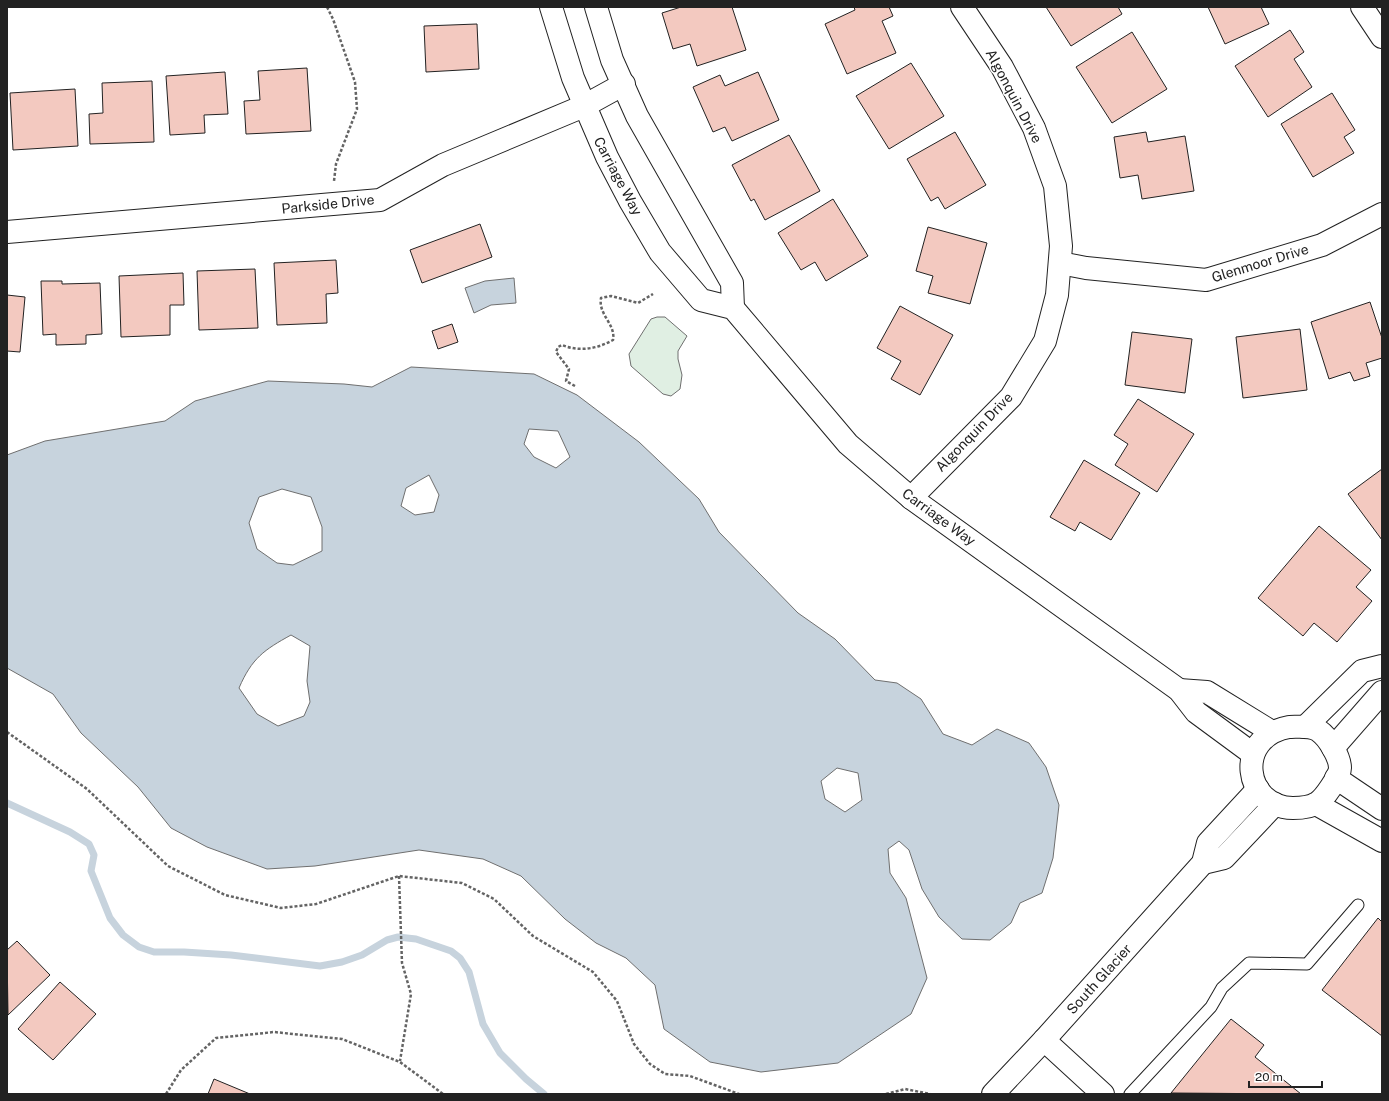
<svg xmlns="http://www.w3.org/2000/svg" width="1389" height="1101" font-family="'Public Sans',sans-serif">
	<rect width="100%" height="100%" fill="#fff"/>
	<path fill="#e0efe3" stroke="#6f6f6f" d="M657 317H665L687 336 678 351V359L682 375 680 389 671 396 663 394 631 366 629 354 651 319Z"/>
	<g fill="#c7d3dd" stroke="#6f6f6f" fill-rule="evenodd">
		<path d="M514 278 516 303 491 305 474 313 465 288 485 281Z"/>
		<path d="M411 367 534 374 577 395 639 442 699 499 719 532 798 613 835 639 875 680 897 683 921 699 943 734 972 745 997 729 1029 743 1046 767 1059 805 1053 858 1042 893 1020 903 1011 923 990 940 962 939 939 917 922 889 909 850 899 841 888 849 890 873 906 898 927 978 911 1014 838 1063 761 1072 710 1062 664 1029 655 985 626 958 596 943 565 919 521 876 483 859 419 850 315 866 267 869 207 847 171 828 138 787 81 733 53 694 7 668V455L45 441 165 421 195 401 268 381 344 384 372 387ZM529 429 558 431 570 457 556 468 534 457 524 444ZM429 475 439 495 434 512 415 515 401 506 406 488ZM282 489 311 497 322 527V551L293 565 277 563 257 549 249 523 259 497ZM291 635 310 646 307 681 310 702 304 716 278 726 257 714 239 688C252 658 264 650 291 635ZM837 768 858 773 862 800 845 812 825 799 821 781Z"/>
	</g>
	<g fill="none" stroke-linecap="round" stroke-linejoin="round">
		<path stroke="#c7d3dd" stroke-width="7" d="M7 803 70 832 89 844 94 855 91 871 110 918 123 935 139 947 154 952H184L231 955 320 966 342 962 362 955 387 940 398 937 416 939 451 951 460 958 469 972 483 1024 500 1053 526 1079 544 1094"/>
	</g>
	<g fill="#f3c9c0" stroke="#222">
		<path d="M681 7H732L746 50 697 66 690 44 673 49 662 13Z"/>
		<path d="M854 7H889L893 16 882 21 896 53 847 74 825 24 855 10Z"/>
		<path d="M1046 7H1118L1122 14 1071 46Z"/>
		<path d="M1208 7H1261L1269 24 1225 44Z"/>
		<path d="M477 24 479 69 426 72 424 26Z"/>
		<path d="M1290 30 1304 52 1294 59 1312 87 1268 117 1235 66Z"/>
		<path d="M1132 32 1167 89 1112 123 1076 67Z"/>
		<path d="M911 63 944 116 889 149 856 96Z"/>
		<path d="M307 68 311 131 246 134 244 101 260 100 258 71Z"/>
		<path d="M225 72 228 114 204 115 205 133 170 135 166 76Z"/>
		<path d="M758 72 779 120 732 141 725 127 713 132 693 87 720 75 725 86Z"/>
		<path d="M152 81 154 142 90 144 89 114 103 113 102 83Z"/>
		<path d="M75 89 78 146 13 150 10 93Z"/>
		<path d="M1332 93 1355 130 1344 137 1354 153 1313 177 1281 124Z"/>
		<path d="M955 132 986 185 945 209 938 197 931 201 907 159Z"/>
		<path d="M1146 132 1148 142 1185 136 1194 191 1142 199 1138 175 1120 178 1114 137Z"/>
		<path d="M789 135 820 191 765 220 754 199 751 201 732 165Z"/>
		<path d="M833 199 868 256 826 281 815 262 801 270 778 233Z"/>
		<path d="M480 224 492 257 422 283 410 250Z"/>
		<path d="M928 227 987 243 970 304 928 293 933 276 916 271Z"/>
		<path d="M336 260 338 293 326 294 327 323 277 325 274 263Z"/>
		<path d="M255 269 258 328 199 330 197 271Z"/>
		<path d="M183 273 184 305H170V335L121 337 119 276Z"/>
		<path d="M41 281H62V284L100 283 102 334 86 335V344L56 345V334L43 335Z"/>
		<path d="M7 295 25 297 20 352 7 351Z"/>
		<path d="M1370 302 1382 338V358L1366 363 1370 376 1354 381 1350 372 1329 379 1311 322Z"/>
		<path d="M900 306 953 335 920 395 891 379 901 361 877 348Z"/>
		<path d="M452 324 458 342 438 349 432 331Z"/>
		<path d="M1300 329 1307 390 1243 398 1236 337Z"/>
		<path d="M1132 332 1192 339 1185 393 1125 385Z"/>
		<path d="M1138 399 1194 434 1157 492 1115 465 1128 444 1114 435Z"/>
		<path d="M1084 460 1140 493 1111 540 1080 522 1075 531 1050 517Z"/>
		<path d="M1382 469V540L1348 494Z"/>
		<path d="M1319 526 1371 570 1356 587 1372 601 1337 642 1314 623 1303 636 1258 598Z"/>
		<path d="M1378 918 1382 922V1036L1322 990Z"/>
		<path d="M17 941 50 975 8 1015 7 950Z"/>
		<path d="M60 982 96 1014 53 1060 18 1029Z"/>
		<path d="M1231 1019 1264 1045 1255 1057 1301 1094 1171 1093Z"/>
		<path d="M214 1079 250 1094H208Z"/>
	</g>
	<g fill="none" stroke-linecap="round" stroke-linejoin="round">
		<g stroke="#222" stroke-width="13">
			<path id="lane" d="M1130 1094 1211 1007 1222 988 1249 963 1307 964 1358 905"/>
		</g>
		<g stroke="#222" stroke-width="24">
			<g id="street">
				<path d="M551 7 573 78 607 157 630 201 660 252 701 300 733 308 848 444 911 498 1179 690 1196 712 1253 754"/>
				<path d="M596 7 612 60 637 116 732 283 733 308"/>
				<path d="M1362 7 1382 37"/>
				<path d="M7 232 380 200 443 165 584 106 624 84"/>
				<path d="M1060 263 1086 268 1206 280 1322 245 1382 214"/>
				<path d="M911 498 1011 397 1045 341 1057 295 1061 246 1055 186 1034 128 1002 67 962 7"/>
				<path d="M1179 690 1207 692 1272 732"/>
				<path d="M1289 727C1299 727 1311 725 1319 731 1328 737 1340 757 1340 768 1340 776 1324 799 1317 803 1311 807 1299 808 1293 808 1244 808 1233 737 1289 727Z"/>
				<path d="M1305 727 1362 671 1382 666"/>
				<path d="M1333 748 1382 692"/>
				<path d="M1336 778 1382 809"/>
				<path d="M1316 804 1382 841"/>
				<path d="M1203 863 1224 858 1275 804"/>
				<path d="M1044 1040 1103 1094"/>
				<path d="M993 1094 1044 1040 1203 863 1208 843 1258 789"/>
			</g>
		</g>
		<g stroke="#646464" stroke-width="2.5" stroke-dasharray="3 2" stroke-linecap="butt">
			<path d="M327 7 333 19 355 82 357 109 336 164 334 181"/>
			<path d="M575 386 566 381 569 369 556 352 558 347 562 345C579 352 597 349 613 340 616 324 598 315 601 298L611 296 638 303 653 294"/>
			<path d="M7 732 87 789 168 866 225 895 281 908 316 904 399 876 462 883 494 899 533 936 593 972 617 1001 634 1044 650 1064 665 1074 690 1076 739 1094"/>
			<path d="M399 876 402 963 411 994 400 1061"/>
			<path d="M166 1094 181 1070 216 1038 274 1032 342 1039 400 1062 443 1094"/>
			<path d="M886 1094 905 1089 930 1094"/>
		</g>
		<use href="#lane" stroke="#fff" stroke-width="11"/>
		<use href="#street" stroke="#fff" stroke-width="22"/>
	</g>
	<g text-anchor="middle" dominant-baseline="central" stroke-width="3" stroke-linejoin="round" paint-order="stroke">
		<g font-size="14" fill="#222" stroke="#fff">
			<text transform="translate(1014 96) rotate(62)">Algonquin Drive</text>
			<text transform="translate(618 176) rotate(62)">Carriage Way</text>
			<text transform="translate(328 204) rotate(-6)">Parkside Drive</text>
			<text transform="translate(1260 263) rotate(-17)">Glenmoor Drive</text>
			<text transform="translate(974 432) rotate(-46)">Algonquin Drive</text>
			<text transform="translate(939 517) rotate(36)">Carriage Way</text>
			<text transform="translate(1099 979) rotate(-48)">South Glacier</text>
		</g>
	</g>
	<rect width="1389" height="1101" fill="none" stroke="#222222" stroke-width="16"/>
	<path d="M1249 1081v6h73v-6" fill="none" stroke="#222222" stroke-width="2"/>
	<text x="1255" y="1081" font-size="12" fill="#222222" stroke="#ffffff" stroke-width="3" paint-order="stroke">20 m</text>
</svg>
